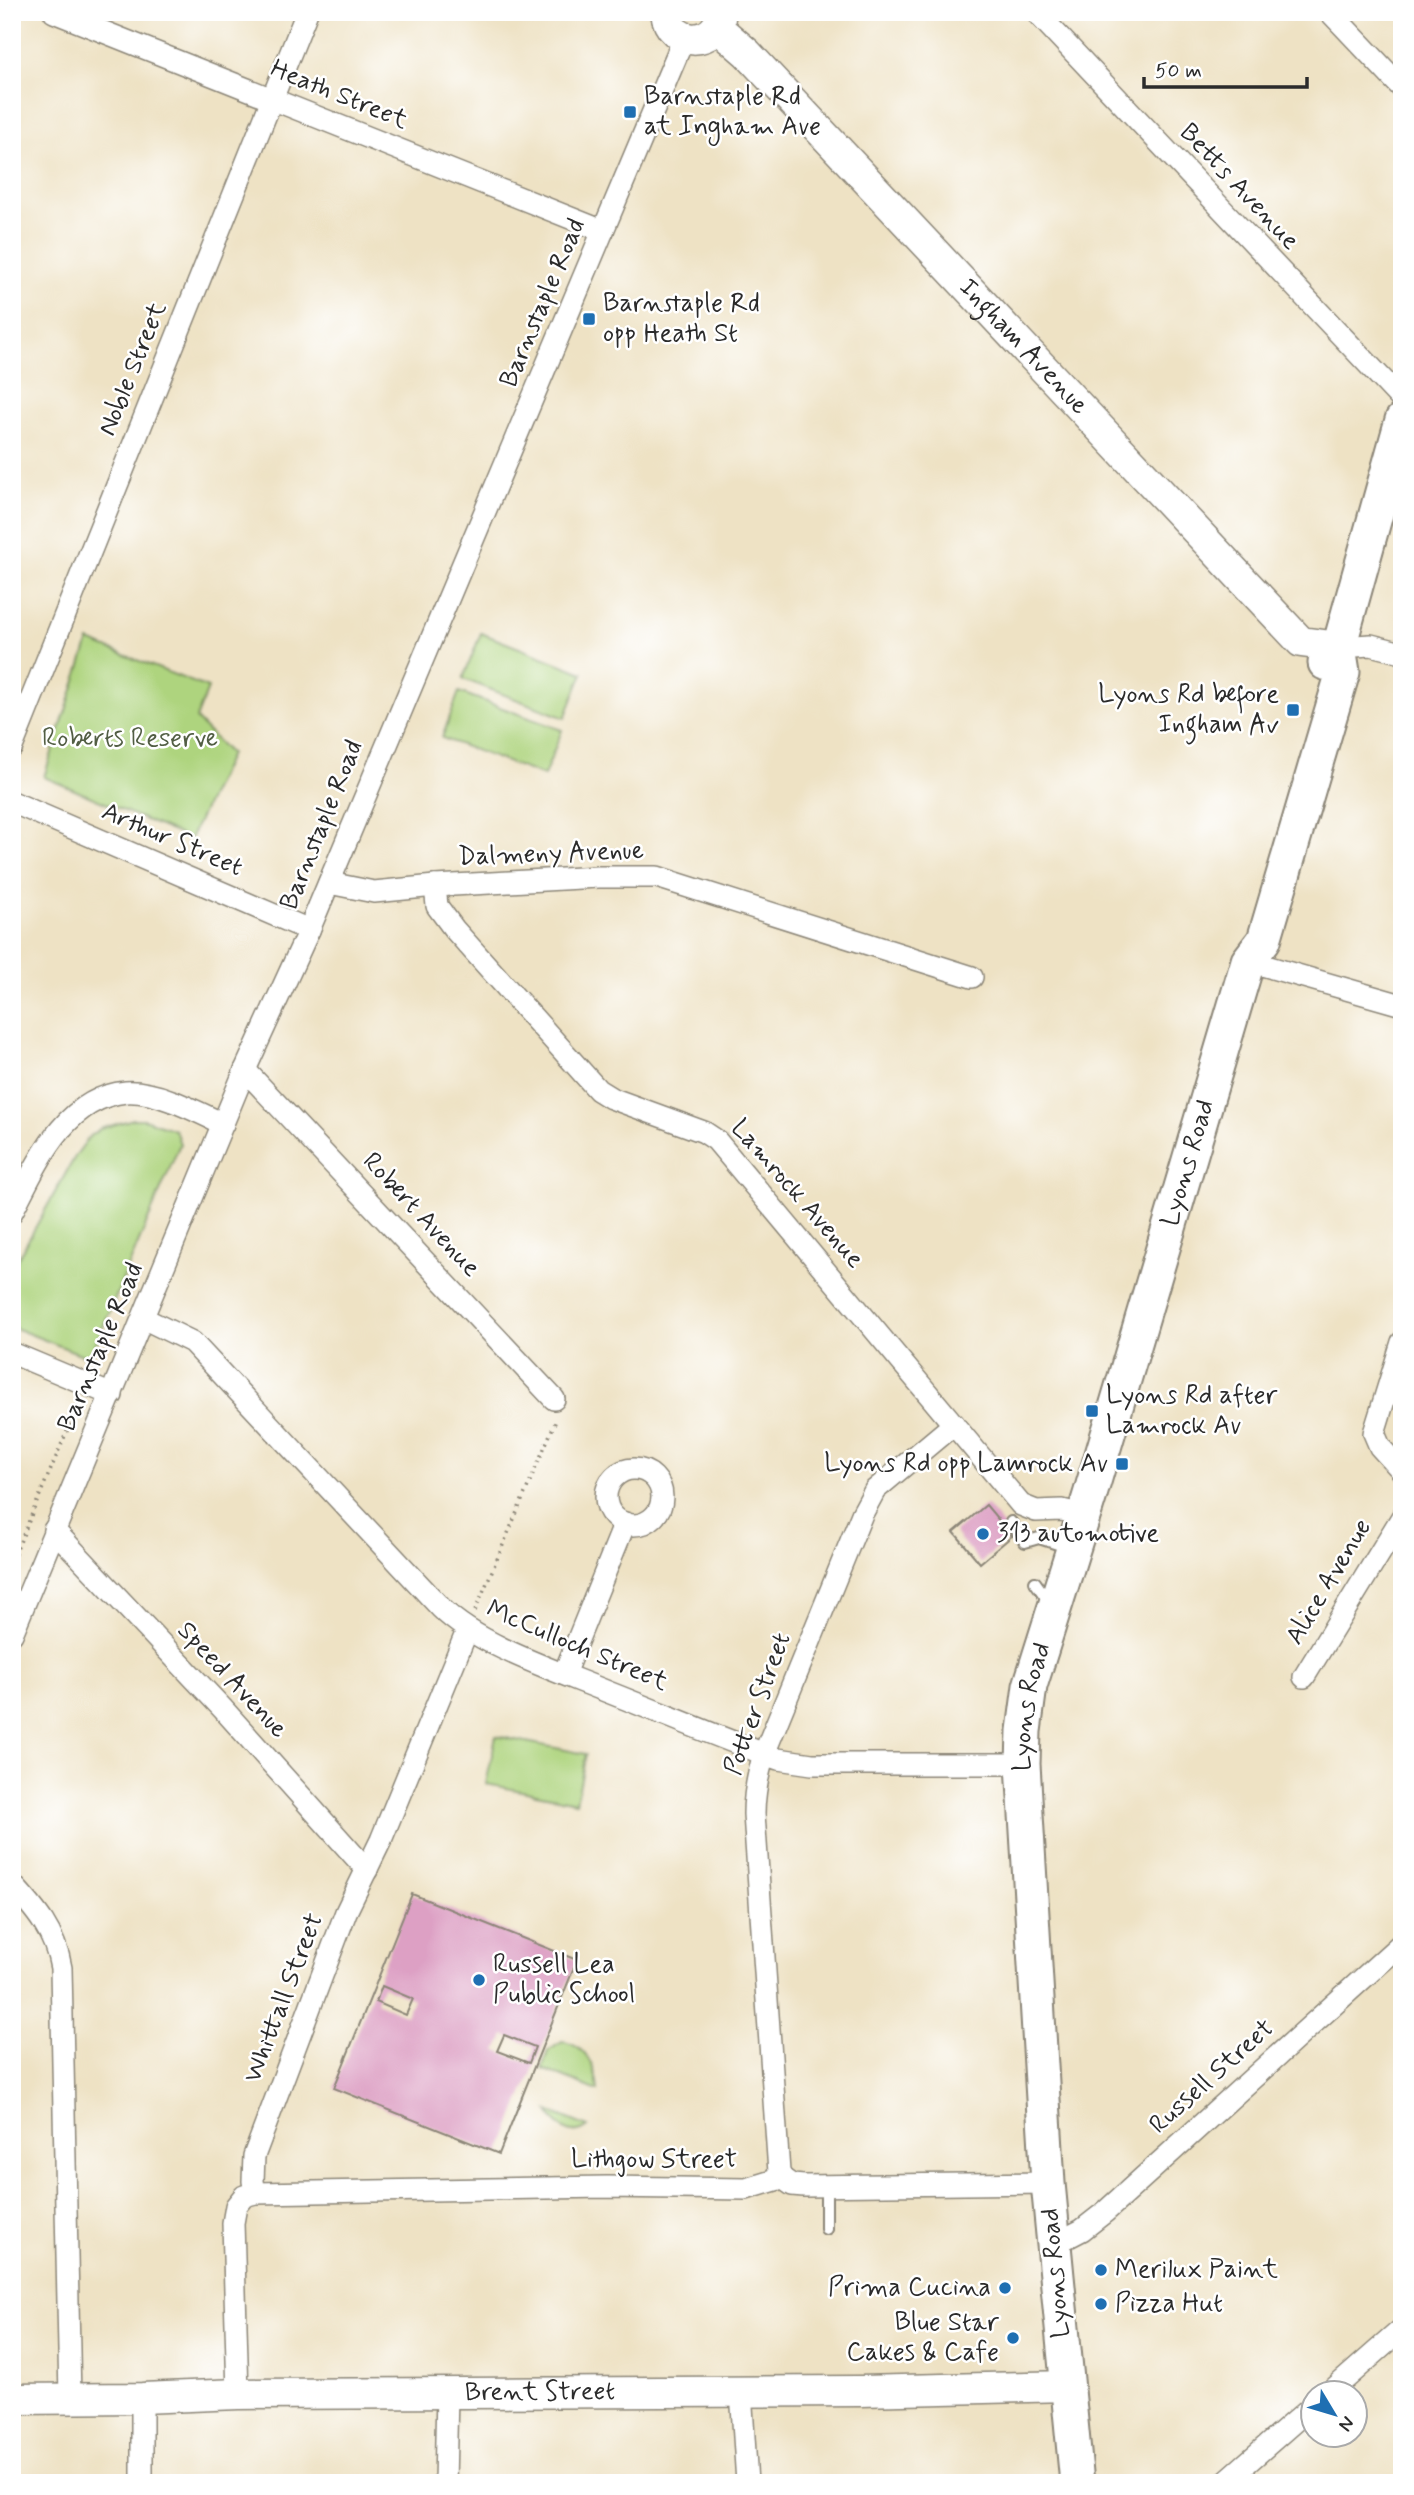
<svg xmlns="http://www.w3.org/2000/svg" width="1414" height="2495" font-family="Mynerve,sans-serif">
	<rect width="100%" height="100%" fill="#fff"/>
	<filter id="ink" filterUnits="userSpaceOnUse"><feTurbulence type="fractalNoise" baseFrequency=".0143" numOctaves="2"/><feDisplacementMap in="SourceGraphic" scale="14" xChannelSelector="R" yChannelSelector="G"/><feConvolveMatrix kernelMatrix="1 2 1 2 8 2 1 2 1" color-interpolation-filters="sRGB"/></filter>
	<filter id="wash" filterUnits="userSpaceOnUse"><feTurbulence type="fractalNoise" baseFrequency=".00686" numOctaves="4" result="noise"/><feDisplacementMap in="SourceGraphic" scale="28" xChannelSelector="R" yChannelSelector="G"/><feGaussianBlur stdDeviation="1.57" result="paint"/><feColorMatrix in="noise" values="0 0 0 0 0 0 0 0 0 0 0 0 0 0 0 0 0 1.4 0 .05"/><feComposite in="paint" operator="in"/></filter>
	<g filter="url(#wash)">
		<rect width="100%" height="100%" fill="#eee2c4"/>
		<g fill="#aed47e" stroke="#6c8054" stroke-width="2">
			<path d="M481 633 583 673 565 718 463 679Z"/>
			<path d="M89 641 208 688 196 719 230 754 190 839 44 777Z"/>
			<path d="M459 692 562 730 544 776 442 738Z"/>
			<path d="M133 1119H144L175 1130 180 1144 90 1358 12 1327V1269L76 1155 90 1136 100 1129Z"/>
			<path d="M496 1736 586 1754 576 1802 486 1784Z"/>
			<path d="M562 2042C586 2044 597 2071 598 2091L542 2069 548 2051Z"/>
			<path d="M549 2111 588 2127C573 2140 557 2127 549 2111Z"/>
		</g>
		<g id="blocks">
			<g fill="#dda0c4" fill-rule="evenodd">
				<path d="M986 1505 1012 1536 980 1563 954 1532Z"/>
				<path d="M412 1894 577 1960 499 2154 334 2088ZM382 1986 413 1999 406 2015 376 2002ZM504 2035 535 2047 529 2063 497 2051Z"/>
			</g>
		</g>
	</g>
	<g filter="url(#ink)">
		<use href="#blocks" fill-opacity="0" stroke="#8c8678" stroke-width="2"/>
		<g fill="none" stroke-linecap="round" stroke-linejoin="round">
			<g stroke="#8c8678" stroke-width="14">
				<g id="lane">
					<path d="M1011 1522 1025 1542 1039 1538 1070 1548"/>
					<path d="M1035 1582 1050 1603"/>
					<path d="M826 2185V2229"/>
				</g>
			</g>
			<g stroke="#8c8678" stroke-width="24">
				<g id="street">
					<path d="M54 12 603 231"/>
					<path d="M1036 12 1402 400"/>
					<path d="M1330 12 1402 88"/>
					<path d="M1339 647 1371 645 1402 653"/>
					<path d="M12 747 307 12"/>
					<path d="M12 802 309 930"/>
					<path d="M329 883 374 892 435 886 598 877H657L972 977"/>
					<path d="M435 886 437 906 454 929 598 1090 611 1098 704 1132 716 1140 1021 1505 1036 1511 1062 1510 1083 1515"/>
					<path d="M1248 961 1402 1005"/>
					<path d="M245 1070 554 1399"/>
					<path d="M12 1212C37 1164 64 1098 126 1092 156 1090 196 1111 223 1124"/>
					<path d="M145 1319 192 1342 441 1608C479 1646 557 1671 608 1692 664 1714 720 1738 778 1759L812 1764H1023"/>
					<path d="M1402 1342 1374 1433 1380 1447 1402 1471"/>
					<path d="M12 1353 112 1395"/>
					<circle cx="634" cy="1497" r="28"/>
					<path d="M54 1530 223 1709 367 1870"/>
					<path d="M12 1634 245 1070 309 930 684 38"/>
					<path d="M564 1674 625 1523"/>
					<path d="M1304 1677 1402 1517"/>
					<path d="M12 1884C36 1910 55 1932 61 1968L70 2398"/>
					<path d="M782 2178 779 2172 754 1814C754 1792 758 1774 764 1754L862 1514 875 1490 954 1424"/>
					<path d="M782 2178 792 2185 804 2186 1048 2183"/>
					<path d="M255 2193 253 2181 254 2156 346 1912 381 1840 467 1631"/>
					<path d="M1053 2245 1082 2230 1105 2212 1402 1943"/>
					<path d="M741 2391 747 2483"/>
					<path d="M238 2394 233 2223 236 2206 244 2196 255 2193 607 2187 746 2189 782 2178"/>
					<path d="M1328 2394 1402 2329"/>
					<path d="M142 2483V2398"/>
					<path d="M445 2483 447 2394"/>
					<path d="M1224 2483 1312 2406"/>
				</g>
			</g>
			<g stroke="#8c8678" stroke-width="33">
				<g id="secondary">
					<path d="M666 12C669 47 718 48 721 12"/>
					<path id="s1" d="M717 27 747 53 1301 642 1339 647"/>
					<path id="s2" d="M12 2399 142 2398 238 2394 860 2391 1068 2386"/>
				</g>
			</g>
			<g stroke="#8c8678" stroke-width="37">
				<g id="primary">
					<path d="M1325 663 1339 647 1402 420"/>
					<path id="s3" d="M1077 2483 1048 2183 1023 1764 1024 1731 1030 1686 1090 1495 1248 961 1264 940 1343 672 1339 647"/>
				</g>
			</g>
			<g stroke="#8c8678" stroke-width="3.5" stroke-dasharray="2 5" stroke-linecap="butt">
				<path d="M12 1561 78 1405"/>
				<path d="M475 1611 557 1418"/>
			</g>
			<use href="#lane" stroke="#fff" stroke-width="10"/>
			<use href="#street" stroke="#fff" stroke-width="21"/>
			<use href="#secondary" stroke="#fff" stroke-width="30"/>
			<use href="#primary" stroke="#fff" stroke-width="33"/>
		</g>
	</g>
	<g fill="#1f6fb2" stroke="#fff" stroke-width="2.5">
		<rect x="623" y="105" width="14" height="14" rx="3.5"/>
		<rect x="582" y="312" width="14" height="14" rx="3.5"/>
		<rect x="1286" y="703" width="14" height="14" rx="3.5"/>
		<rect x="1085" y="1404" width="14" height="14" rx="3.5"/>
		<rect x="1115" y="1457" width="14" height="14" rx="3.5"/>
		<circle cx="983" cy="1534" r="7"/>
		<circle cx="479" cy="1980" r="7"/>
		<circle cx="1101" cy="2270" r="7"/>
		<circle cx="1005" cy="2288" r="7"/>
		<circle cx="1101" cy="2304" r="7"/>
		<circle cx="1013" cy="2338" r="7"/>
	</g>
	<g text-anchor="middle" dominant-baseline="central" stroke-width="5" stroke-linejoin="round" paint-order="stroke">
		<g font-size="26" fill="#2b2b2b" stroke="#fff">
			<text transform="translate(339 95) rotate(22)">Heath Street</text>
			<text transform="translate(1239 187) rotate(47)">Betts Avenue</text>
			<text transform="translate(543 303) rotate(-67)">Barnstaple Road</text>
			<text stroke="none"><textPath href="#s1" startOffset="443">Ingham Avenue</textPath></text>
			<text transform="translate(133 369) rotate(-68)">Noble Street</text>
			<text transform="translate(322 825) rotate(-68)">Barnstaple Road</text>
			<text transform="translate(172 840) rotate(23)">Arthur Street</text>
			<text transform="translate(551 854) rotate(-2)">Dalmeny Avenue</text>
			<text stroke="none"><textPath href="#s3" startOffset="1346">Lyons Road</textPath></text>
			<text transform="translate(797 1194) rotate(49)">Lamrock Avenue</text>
			<text transform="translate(421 1215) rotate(47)">Robert Avenue</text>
			<text transform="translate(101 1347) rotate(-67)">Barnstaple Road</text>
			<text transform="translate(1329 1582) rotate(-59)">Alice Avenue</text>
			<text transform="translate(577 1646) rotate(23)">McCulloch Street</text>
			<text transform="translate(232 1680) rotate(47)">Speed Avenue</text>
			<text transform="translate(758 1704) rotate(-70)">Potter Street</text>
			<text stroke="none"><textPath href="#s3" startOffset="779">Lyons Road</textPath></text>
			<text transform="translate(284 1998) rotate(-69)">Whittall Street</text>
			<text transform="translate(1212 2077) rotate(-42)">Russell Street</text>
			<text x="654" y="2160">Lithgow Street</text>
			<text transform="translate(1056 2273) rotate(-95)">Lyons Road</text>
			<text stroke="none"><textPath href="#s2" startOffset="528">Brent Street</textPath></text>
		</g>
		<g font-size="26" fill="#2b2b2b" stroke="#fff" text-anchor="start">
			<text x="644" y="97">Barnstaple Rd<tspan x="644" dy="30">at Ingham Ave</tspan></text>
			<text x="603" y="304">Barnstaple Rd<tspan x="603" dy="30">opp Heath St</tspan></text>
			<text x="1279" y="695" text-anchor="end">Lyons Rd before<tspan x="1279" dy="30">Ingham Av</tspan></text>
			<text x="1106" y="1396">Lyons Rd after<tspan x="1106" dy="30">Lamrock Av</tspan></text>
			<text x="1108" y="1464" text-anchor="end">Lyons Rd opp Lamrock Av</text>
			<text x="997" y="1534">313 automotive</text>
			<text x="493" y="1965">Russell Lea<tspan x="493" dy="30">Public School</tspan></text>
			<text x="1115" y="2270">Merilux Paint</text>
			<text x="991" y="2288" text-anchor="end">Prima Cucina</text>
			<text x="1115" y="2304">Pizza Hut</text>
			<text x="999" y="2323" text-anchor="end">Blue Star<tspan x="999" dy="30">Cakes &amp; Cafe</tspan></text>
		</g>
		<g font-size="26" fill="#525e44" stroke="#fff">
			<text x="130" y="739">Roberts Reserve</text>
		</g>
	</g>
	<rect width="1414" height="2495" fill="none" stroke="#fff" stroke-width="42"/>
	<g transform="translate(1334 2414) rotate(128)"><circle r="33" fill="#ffffff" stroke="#aaaaaa" stroke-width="2"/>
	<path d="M0-5L12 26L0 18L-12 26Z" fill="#1f6fb2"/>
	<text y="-10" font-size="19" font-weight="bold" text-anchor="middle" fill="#2b2b2b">N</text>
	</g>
	<path d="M1144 77v10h163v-10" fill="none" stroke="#2b2b2b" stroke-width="3.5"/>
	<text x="1155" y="77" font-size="21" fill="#2b2b2b" stroke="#ffffff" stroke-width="5" paint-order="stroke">50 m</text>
</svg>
